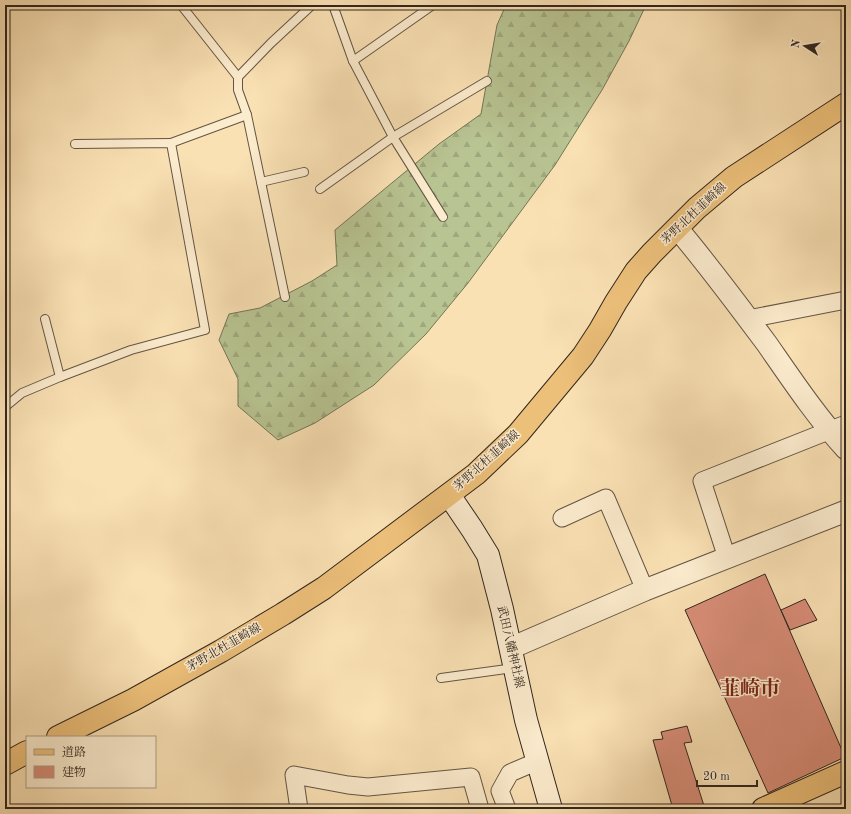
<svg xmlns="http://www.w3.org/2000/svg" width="851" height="814" font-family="'Old Standard TT','Noto Serif JP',serif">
	<defs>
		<pattern id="forest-firs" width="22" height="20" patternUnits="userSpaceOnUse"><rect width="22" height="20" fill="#b8c492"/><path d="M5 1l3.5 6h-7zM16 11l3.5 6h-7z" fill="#9fa87d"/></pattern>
	</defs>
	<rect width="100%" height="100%" fill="#fae1b4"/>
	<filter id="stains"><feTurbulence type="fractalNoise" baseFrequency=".005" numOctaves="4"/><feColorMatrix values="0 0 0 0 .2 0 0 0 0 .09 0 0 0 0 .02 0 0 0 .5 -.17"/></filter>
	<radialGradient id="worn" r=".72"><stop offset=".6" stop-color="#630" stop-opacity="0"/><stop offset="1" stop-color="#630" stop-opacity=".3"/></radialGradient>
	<path fill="url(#forest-firs)" stroke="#747558" d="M506 5H646L629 41 602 90 555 165 468 283 426 334 374 385 315 423 278 440 238 406V379L219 340 229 314 260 308 312 281 337 265 335 230 439 144 481 114 497 25Z"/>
	<g fill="#d88d78" stroke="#31261f">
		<path d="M765 574 845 757 768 793 685 610Z"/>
		<path d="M805 599 817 620 790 630 781 610Z"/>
		<path d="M687 726 692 742 684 743 705 809H673L653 740 663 739 661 732Z"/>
	</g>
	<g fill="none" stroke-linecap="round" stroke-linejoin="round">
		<g stroke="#635544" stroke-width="10">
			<g id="service">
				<path d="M333 5 353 61 393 137 443 217"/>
				<path d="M353 61 433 5"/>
				<path d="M238 77 271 43 312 5"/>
				<path d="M247 115 285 297"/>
				<path d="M171 143 247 115 238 90V77L181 5"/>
				<path d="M261 182 304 172"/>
				<path d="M320 189 393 137 487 81"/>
				<path d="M45 319 60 377"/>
				<path d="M5 407 22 393 60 377 131 350 205 330 171 143 75 144"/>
				<path d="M441 678 514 668"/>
			</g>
		</g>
		<g stroke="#635544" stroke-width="19">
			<g id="minor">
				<path d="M748 319 846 300"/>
				<path d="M562 518 606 498 645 590"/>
				<path d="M727 558 702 481 846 424"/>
				<path d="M299 809 294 775 348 785 368 787 471 777 480 809"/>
				<path d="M507 809 500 791 510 773 538 761"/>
			</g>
		</g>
		<g stroke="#635544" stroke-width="23">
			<g id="tertiary">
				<path d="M677 228C709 266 738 305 767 344 792 380 816 416 846 449"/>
				<path d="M511 648 645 590 846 511"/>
			</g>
		</g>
		<g stroke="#31261f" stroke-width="24">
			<path id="secondary" d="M449 495 472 529 488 555 502 609 526 720 551 809"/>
		</g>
		<g stroke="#31261f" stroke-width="24">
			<g id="primary">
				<path d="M58 737 133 700 221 651 283 614 324 588 476 474 518 434 583 356 600 330 616 302 636 271 652 253 697 208 734 177 846 104"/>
				<path d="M5 764 27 752"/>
			</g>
		</g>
		<g stroke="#31261f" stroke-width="24">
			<path id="trunk" d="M763 809 846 772"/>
		</g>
		<use href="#service" stroke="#fcecce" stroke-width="8"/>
		<use href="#minor" stroke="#fcecce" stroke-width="17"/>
		<use href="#tertiary" stroke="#fcecce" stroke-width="21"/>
		<use href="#secondary" stroke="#fcecce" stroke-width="22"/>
		<use href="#primary" stroke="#edc07a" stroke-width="22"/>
		<use href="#trunk" stroke="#edc07a" stroke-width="22"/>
	</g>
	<g text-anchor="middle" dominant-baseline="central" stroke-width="3" stroke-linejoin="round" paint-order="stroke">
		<g font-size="12" fill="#31261f" stroke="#fcecce">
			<text transform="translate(694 214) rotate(-43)">茅野北杜韮崎線</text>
			<text transform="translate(487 461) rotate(-42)">茅野北杜韮崎線</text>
			<text transform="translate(510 647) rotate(77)">武田八幡神社線</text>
			<text transform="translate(224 648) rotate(-30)">茅野北杜韮崎線</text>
		</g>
		<g font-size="20" font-weight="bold" fill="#7a1f14" stroke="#fcecce">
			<text x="750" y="690">韮崎市</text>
		</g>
	</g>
	<rect width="851" height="814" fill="none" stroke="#fae1b4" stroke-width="20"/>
	<rect x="6" y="6" width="839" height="802" fill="none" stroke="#31261f" stroke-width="2"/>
	<rect x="10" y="10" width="831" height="794" fill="none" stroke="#31261f"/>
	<rect x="26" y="736" width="130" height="52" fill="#fcecce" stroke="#ab9d88"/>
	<rect x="34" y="749" width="20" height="6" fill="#edc07a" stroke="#ab9d88"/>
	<text x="62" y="756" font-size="12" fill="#31261f">道路</text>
	<rect x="34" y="766" width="20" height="12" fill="#d88d78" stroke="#ab9d88"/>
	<text x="62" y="776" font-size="12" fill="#31261f">建物</text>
	<g transform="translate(805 46) rotate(282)" stroke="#fcecce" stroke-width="3" paint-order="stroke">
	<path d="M0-3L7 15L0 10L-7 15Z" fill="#31261f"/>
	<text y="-6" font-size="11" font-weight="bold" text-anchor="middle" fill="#31261f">N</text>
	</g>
	<path d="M697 780v6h60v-6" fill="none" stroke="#31261f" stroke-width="2"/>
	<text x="703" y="780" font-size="12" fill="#31261f" stroke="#fcecce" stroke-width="3" paint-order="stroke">20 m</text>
	<rect width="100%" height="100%" filter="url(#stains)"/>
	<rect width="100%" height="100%" fill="url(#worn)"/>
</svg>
